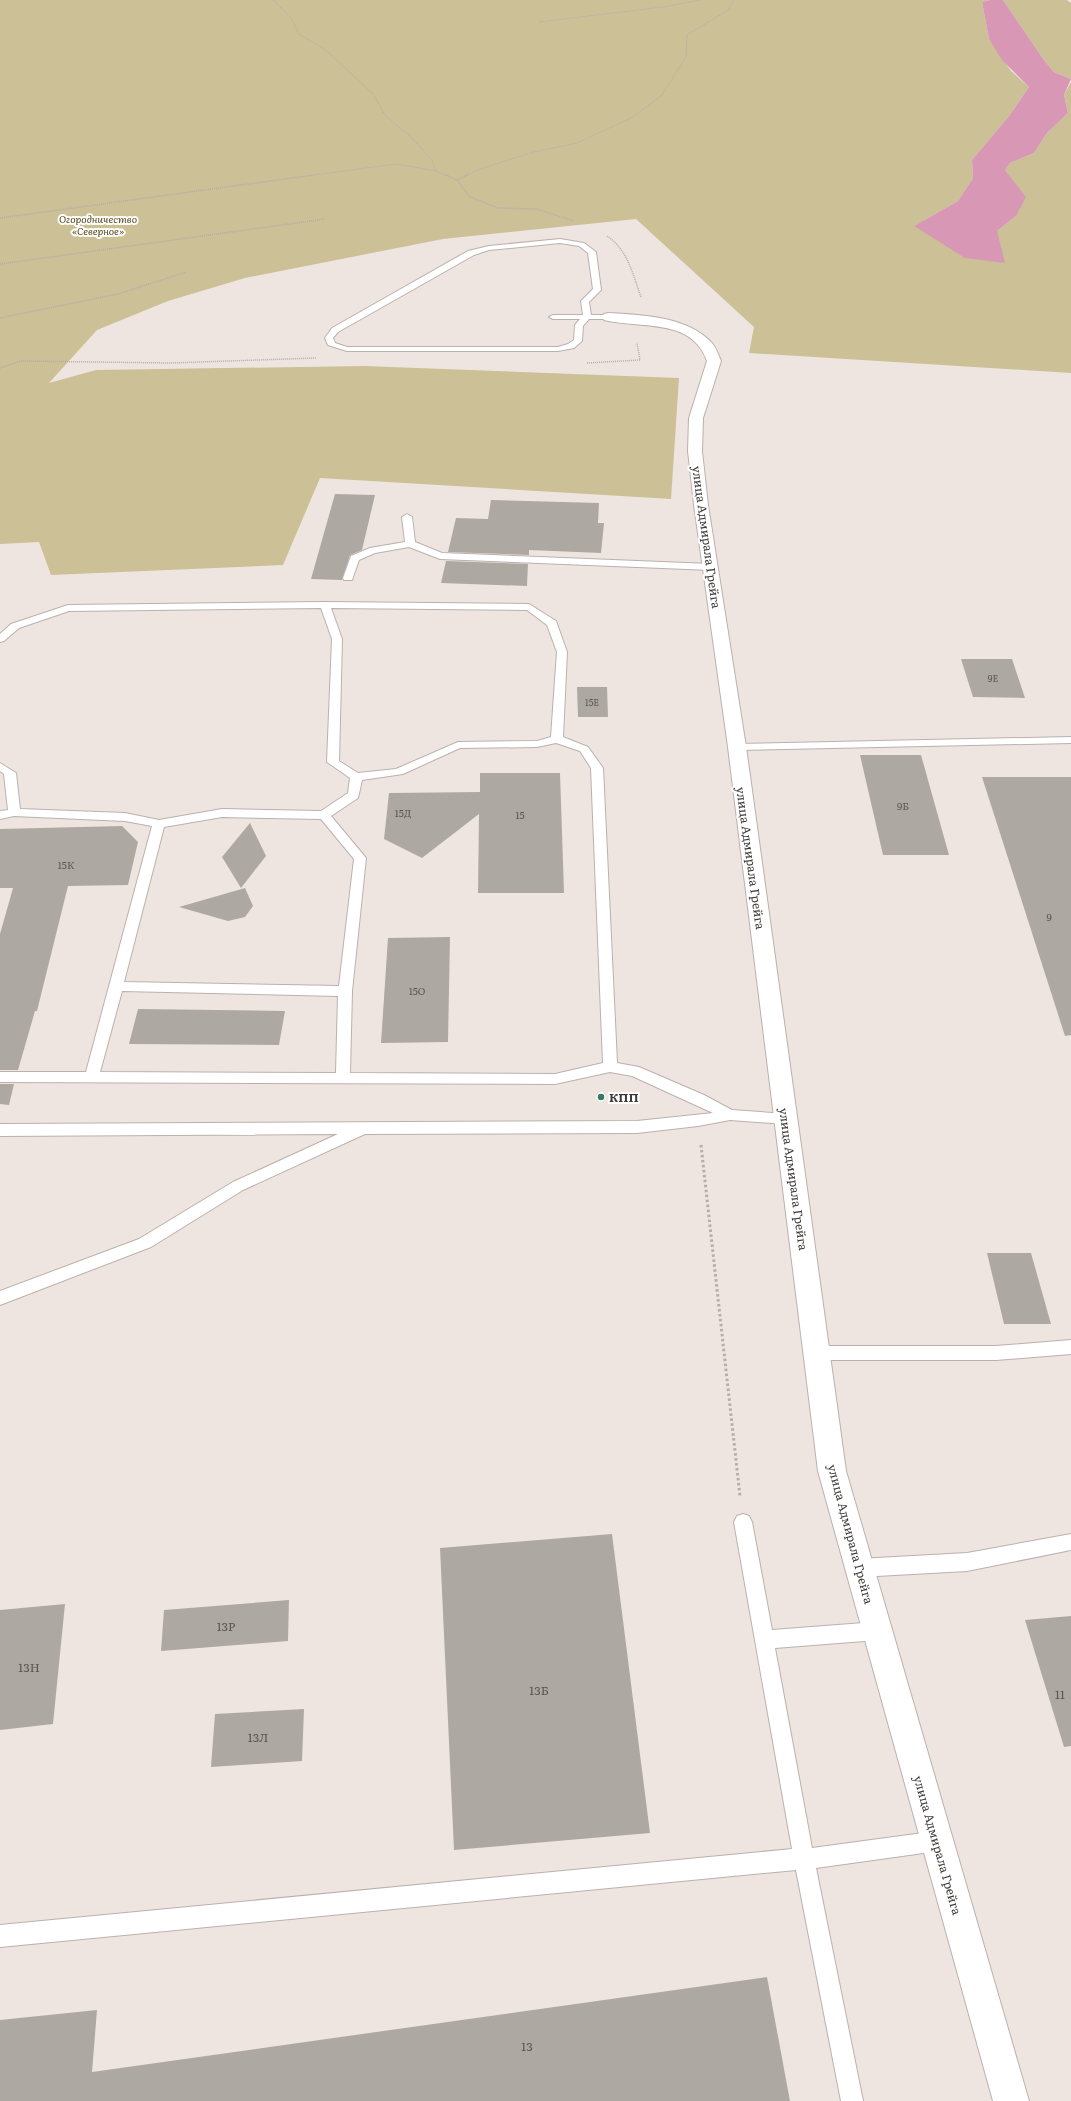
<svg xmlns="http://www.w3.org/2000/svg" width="1071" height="2101" font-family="Literata,serif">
	<rect width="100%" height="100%" fill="#eee5e1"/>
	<g fill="#ccc096">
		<path d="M0 0H990L982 2 989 39 1011 71 1029 87 1009 116 972 160 973 178 958 201 914 226 997 231 1016 216 1011 179 1005 170 1010 163 1034 153 1047 133 1068 113 1064 95 1071 82V373L749 353 754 327 636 219 443 239 245 278 168 301 97 330 49 383 96 370 364 366 679 378 671 499 320 478 283 565 51 575 39 542 0 544Z"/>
		<path d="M1003 0H1067L1071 3V79L1054 72 1044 60Z"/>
	</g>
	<path fill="#d898b5" d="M990 0H1003L1044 60 1054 72 1071 79 1064 95 1068 113 1047 133 1034 153 1010 163 1005 170 1026 197 1016 216 997 231 1005 263 965 258 914 226 958 201 973 178 972 160 1009 116 1029 87 1002 60 989 39 982 2Z"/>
	<g fill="#aea8a2">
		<path d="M335 494 375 495 362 550 350 555 342 580 311 579Z"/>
		<path d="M491 500 599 503 598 523H604L601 553 529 550V555L448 552 456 518 488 519Z"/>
		<path d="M446 561 528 564 527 586 441 583Z"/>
		<path d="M961 659H1012L1025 698 973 697Z"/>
		<path d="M577 687H607L608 717H578Z"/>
		<path d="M860 755H921L949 855H883Z"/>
		<path d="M480 773H560L564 893H478L479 814 422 858 384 839 389 793 480 792Z"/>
		<path d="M982 777H1071V1035L1065 1036Z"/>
		<path d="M250 823 266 856 241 888 222 857Z"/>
		<path d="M122 826 138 842 128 885 68 886 37 1011H35L18 1070H0V934L13 888H0V829Z"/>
		<path d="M245 888 253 906 245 917 228 921 179 907Z"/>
		<path d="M450 937 448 1042 381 1043 388 938Z"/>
		<path d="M138 1009 285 1011 279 1045 129 1044Z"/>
		<path d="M0 1084H14L9 1105 0 1104Z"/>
		<path d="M987 1253H1031L1051 1324H1004Z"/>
		<path d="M612 1534 650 1833 454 1850 440 1548Z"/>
		<path d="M289 1600 288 1641 161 1651 164 1610Z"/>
		<path d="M65 1604 53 1724 0 1730V1610Z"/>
		<path d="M1071 1616V1746L1064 1747 1025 1620Z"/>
		<path d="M304 1709 302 1761 211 1767 215 1714Z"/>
		<path d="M767 1977 790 2101H0V2020L97 2010 92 2072Z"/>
	</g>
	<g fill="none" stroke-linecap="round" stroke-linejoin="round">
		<g stroke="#bab1ae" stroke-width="2">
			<g id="service">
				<path d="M560 239 584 243 596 252 601 290 589 302 591 315H608L612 317 608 319H589L583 326 582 341 574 348 558 351H347L328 345 325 338 332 328 468 251 489 246ZM560 243 579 246 588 253 593 289 581 301 583 315H553L549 317 553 319H580L575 325 574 340 568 344 558 347H347L335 343 333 338 338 332 474 255 489 250Z"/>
				<path d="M407 514 412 517 415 542 442 553 711 564 716 567 711 570 440 559 409 547 375 553 359 560 352 580H344L343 578 351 556 370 548 405 542 402 517Z"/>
				<path d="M325 602 529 604 556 621 567 652 563 737 588 747 603 768 617 1063 639 1067 704 1095 732 1110 786 1114 791 1115 793 1119 791 1123 786 1124 730 1120 698 1126 637 1133 365 1134 243 1190 151 1247 0 1305V1291L139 1239 233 1182 338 1134 0 1136V1124L637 1121 713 1113 632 1076 610 1072 555 1084 0 1082V1072H86L152 826 125 821 14 816 0 819V811L8 810 4 774 0 771V763L16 773 20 809 125 813 159 820 222 809 321 811 348 793 350 778 327 762 332 639 321 608 69 611 19 628 4 641 0 642V634L11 624 68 605ZM331 608 527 610 547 625 557 652 551 737 537 741 458 742 396 769 358 773 339 761 342 639ZM556 743 580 751 591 768 603 1063 555 1074 350 1073 352 991 366 858 331 816 358 798 362 780 403 774 460 748 537 747ZM222 817 321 819 354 859 339 986 124 982 164 827ZM122 991 338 996 336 1073 100 1072Z"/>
				<path d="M1071 737V743L737 750 731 747 737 744Z"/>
				<path d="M1071 1340V1354L996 1360H817L811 1358 809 1353 811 1348 817 1346H996Z"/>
				<path d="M743 1514 749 1516 752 1522 772 1630 877 1622 884 1625 886 1631 884 1637 877 1640 775 1648 812 1848 938 1831 945 1834 948 1841 945 1848 938 1851 816 1868 863 2101H841L796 1870 0 1947V1925L792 1849 734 1522 737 1516Z"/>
				<path d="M1071 1534V1550L967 1571 859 1577 853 1574 850 1568 853 1562 859 1559 967 1553Z"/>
			</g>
		</g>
		<g stroke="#bab1ae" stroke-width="2">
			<path id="minor" d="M608 313C641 315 686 316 711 342 716 347 718 354 721 361L703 418 702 451 708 505 746 747 846 1471 1029 2101H993L818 1471 728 747 694 505 688 451 689 418 707 361C692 317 639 329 604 320L602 317 604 314Z"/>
		</g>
		<g stroke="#b4adaa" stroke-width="1" stroke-dasharray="1 1" stroke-linecap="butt">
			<path d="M273 0 291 18 299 34 327 51 374 95 385 115 413 139 432 160 436 171 448 176"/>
			<path d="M539 22 663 7 700 0"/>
			<path d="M307 176 396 164 436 171"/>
			<path d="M465 176 477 170 530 153 577 143 633 117 662 95 686 57 687 35 728 10 734 0"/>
		</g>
		<g stroke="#b4adaa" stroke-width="1.5" stroke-dasharray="1 1" stroke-linecap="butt">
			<path d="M446 175 457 180 470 197 498 208 537 209 574 221"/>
			<path d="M457 180 467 175"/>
			<path d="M0 218 314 175"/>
			<path d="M607 236C628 250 633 275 641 297"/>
			<path d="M0 264 325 219"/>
			<path d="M0 318 118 294 186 272"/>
			<path d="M587 363 640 360 637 343"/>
			<path d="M0 368 21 361 170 363 316 358"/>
		</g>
		<path stroke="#b4adaa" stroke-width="3" stroke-dasharray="2.5 2.5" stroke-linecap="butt" d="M701 1145 740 1496"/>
		<use href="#service" fill="#fff" fill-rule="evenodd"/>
		<use href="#minor" fill="#fff" fill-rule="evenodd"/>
	</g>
	<circle fill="#377765" stroke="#fff" stroke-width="1.5" cx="601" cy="1097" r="4"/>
	<g text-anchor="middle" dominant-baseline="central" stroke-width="4" stroke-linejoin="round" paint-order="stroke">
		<g font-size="9" fill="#595652">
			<text x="993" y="678">9Е</text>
			<text x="592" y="702">15Е</text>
		</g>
		<g font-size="10" font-style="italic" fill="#554816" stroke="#fff">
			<text x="98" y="218">Огородничество<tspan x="98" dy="12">«Северное»</tspan></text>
		</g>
		<g font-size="10" fill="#595652">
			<text x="903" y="805">9Б</text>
			<text x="403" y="812">15Д</text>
			<text x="520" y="814">15</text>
			<text x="66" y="864">15К</text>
			<text x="1049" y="916">9</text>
			<text x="417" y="990">15О</text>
		</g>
		<g font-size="12" fill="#3d3a38" stroke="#fff">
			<text transform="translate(707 537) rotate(82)">улица Адмирала Грейга</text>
			<text transform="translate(751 858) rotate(82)">улица Адмирала Грейга</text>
			<text transform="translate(794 1179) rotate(82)">улица Адмирала Грейга</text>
			<text transform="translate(851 1534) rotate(75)">улица Адмирала Грейга</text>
			<text transform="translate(938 1845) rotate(74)">улица Адмирала Грейга</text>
		</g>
		<g font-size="12" font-weight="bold" fill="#3d3a38" stroke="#fff" text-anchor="start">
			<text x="609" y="1097">КПП</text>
		</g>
		<g font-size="12" fill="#595652">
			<text x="226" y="1626">13Р</text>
			<text x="29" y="1667">13Н</text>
			<text x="539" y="1690">13Б</text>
			<text x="1060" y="1694">11</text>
			<text x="258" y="1737">13Л</text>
			<text x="527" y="2046">13</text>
		</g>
	</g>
</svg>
